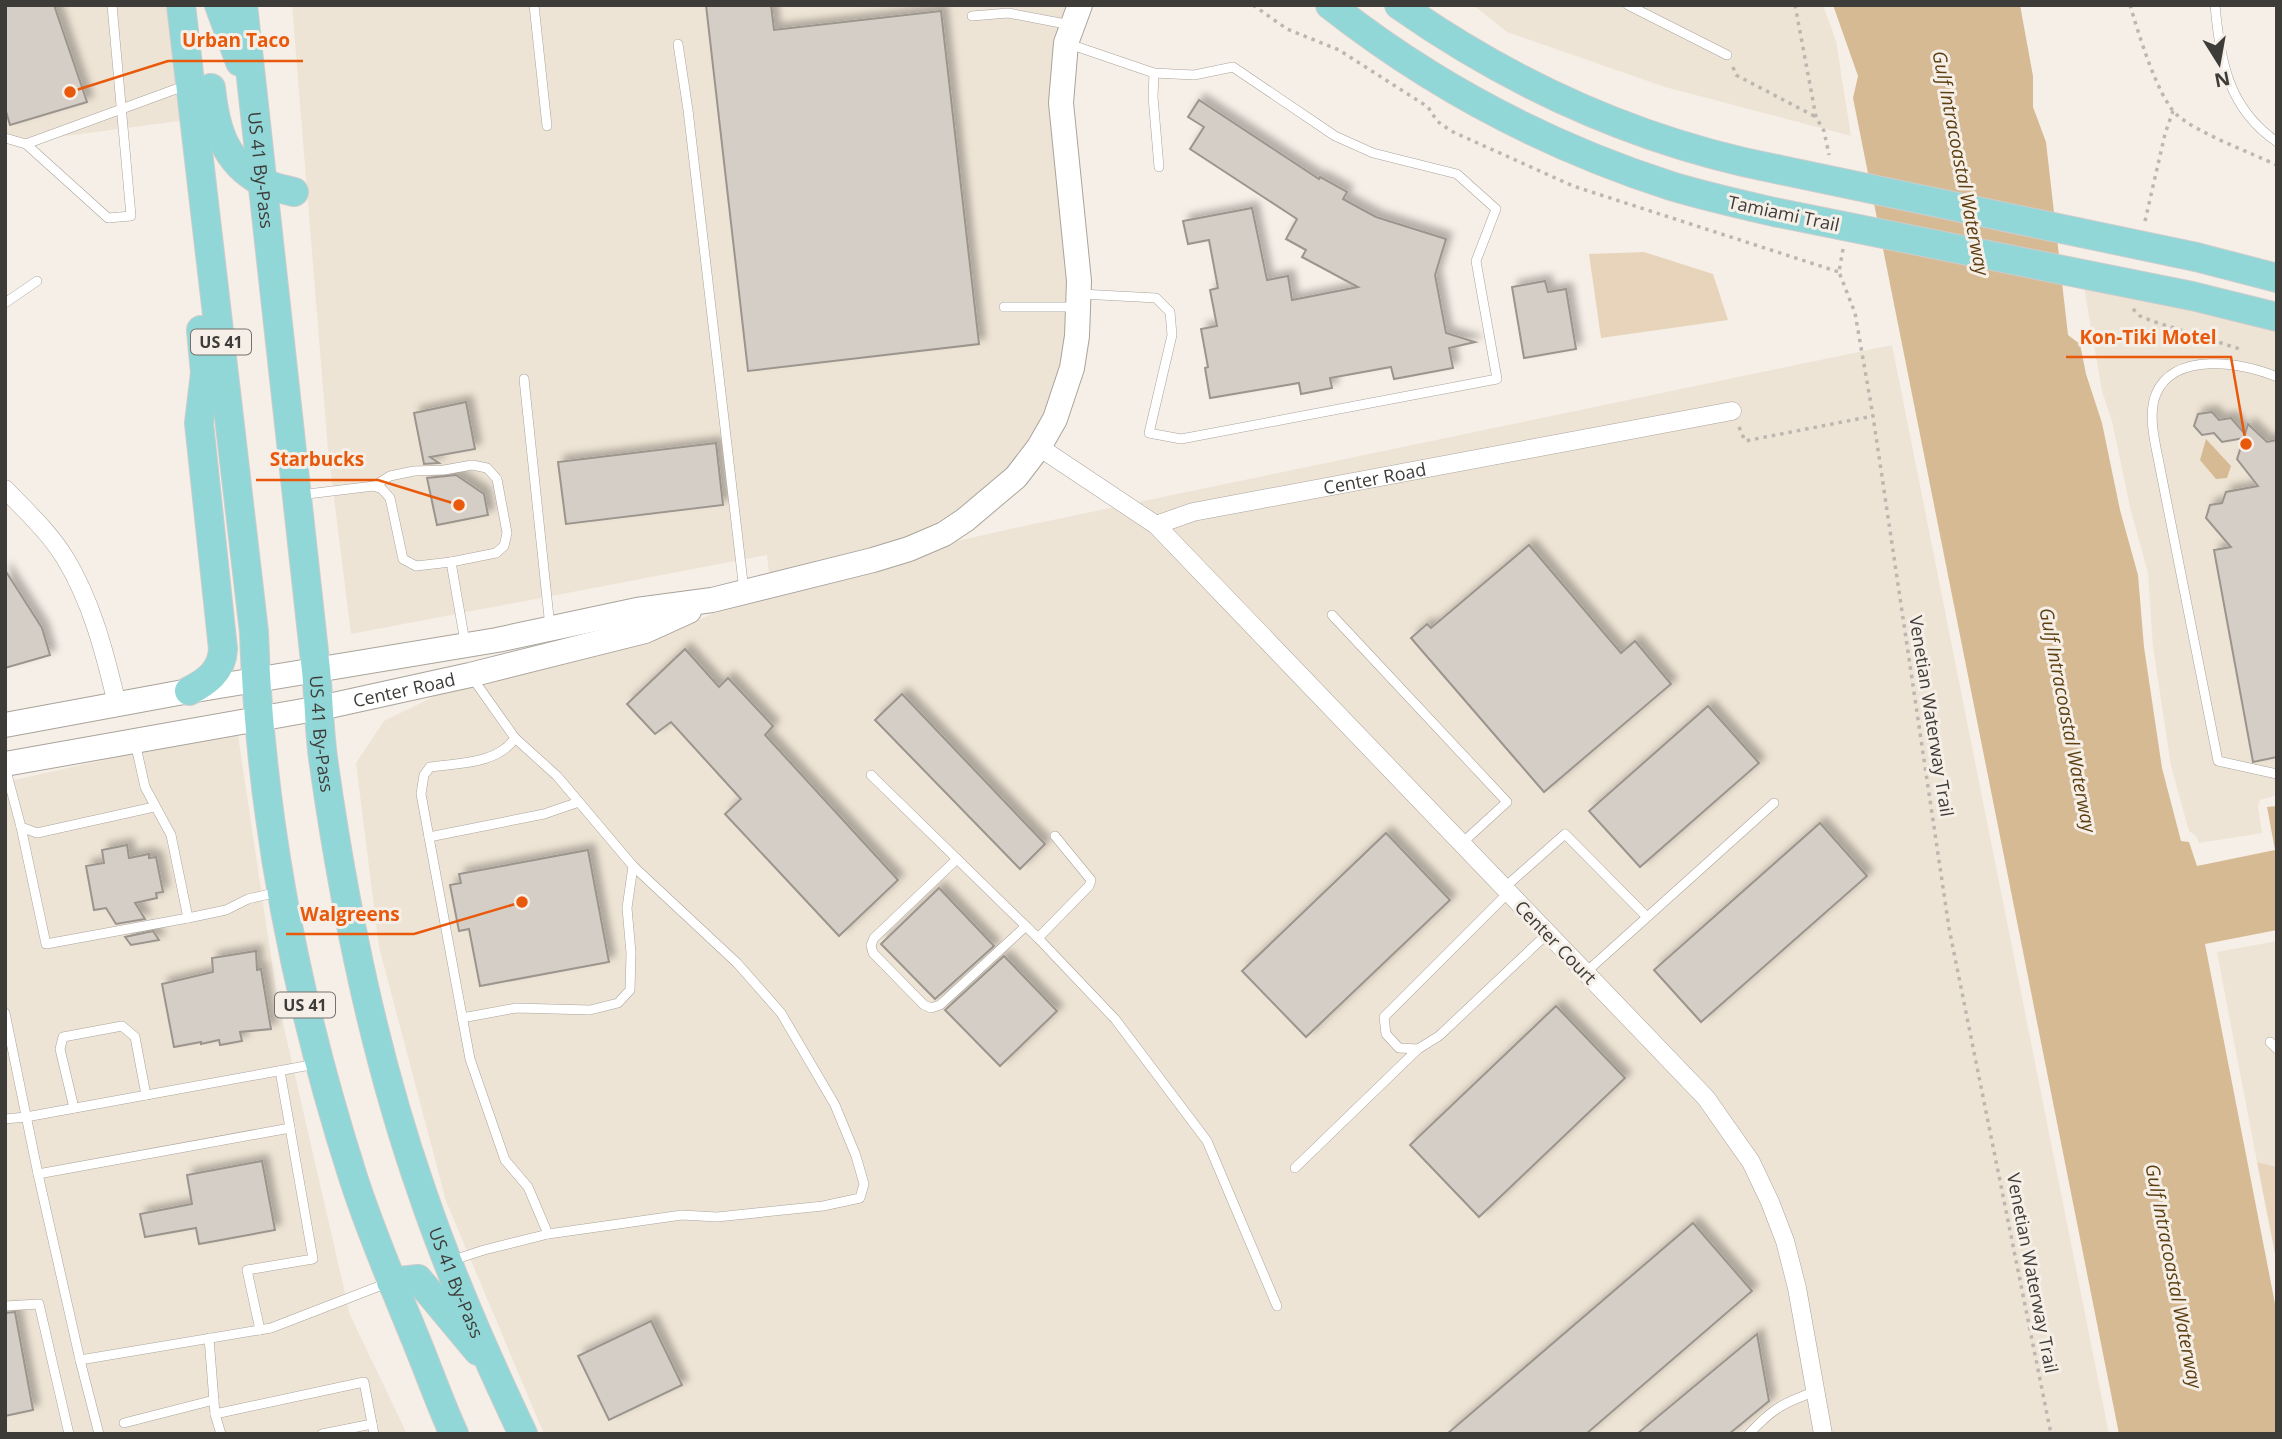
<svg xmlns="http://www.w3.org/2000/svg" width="2282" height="1439" font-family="'Open Sans',sans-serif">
	<defs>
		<filter id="shadow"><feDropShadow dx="6" dy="-6" stdDeviation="3.5" flood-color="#0004"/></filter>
	</defs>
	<rect width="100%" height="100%" fill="#f6efe7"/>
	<g fill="#eee4d5">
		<path d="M5 5H170L181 83 179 121 5 144Z"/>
		<path d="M292 5H1068L1055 40 1050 103 1068 281 1066 334 1061 364 1045 413 1030 440 1008 467 958 510 938 522 905 537 870 548 769 573 767 555 351 634 328 450Z"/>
		<path d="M1473 5H1823L1836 41 1851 136 1665 87 1507 32Z"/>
		<path d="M2084 287 2238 318 2277 330V795L2260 800 2258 806 2262 833 2199 843 2196 836 2189 831 2171 766 2153 647 2148 573 2130 507 2112 421 2102 391Z"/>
		<path d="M1892 345 2109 1434H544L446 1201 379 947 356 763 384 721 437 695 647 643 716 612 877 572 914 561 953 542 1024 526Z"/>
		<path d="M238 735 277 997 350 1315 407 1434H5V782L126 755Z"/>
		<path d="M2277 941V1167L2257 1162 2217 952Z"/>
	</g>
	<g fill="#e7d4bb">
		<path d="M1644 252 1713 274 1728 320 1601 338 1589 254Z"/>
		<path d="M2257 1162 2277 1167V1264Z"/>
	</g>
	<g fill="#d6ba94">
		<path d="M1833 5H2020L2033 76V107L2046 142 2068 335 2080 344 2086 374 2102 423 2120 510 2138 575 2144 647 2162 768 2181 841 2189 842 2197 866 2275 850 2267 807 2277 806V930L2205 944 2277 1314V1434H2119L1853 98 1858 76Z"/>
		<path d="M2206 439 2231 466 2227 478 2216 479 2200 460Z"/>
	</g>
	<g fill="#d4cec6" stroke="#9b958e" stroke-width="2" filter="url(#shadow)">
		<path d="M5 5H54L87 102 10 125 5 108Z"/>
		<path d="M706 5H771L774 30 941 11 979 344 748 371Z"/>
		<path d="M1199 100 1319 179 1320 177 1347 192 1343 199 1376 217 1446 239 1435 275 1446 333 1475 342 1449 348 1453 368 1394 379 1391 367 1330 378 1332 388 1301 394 1299 383 1210 398 1205 368 1208 367 1201 329 1217 326 1210 290 1218 288 1209 240 1188 244 1183 221 1252 208 1267 280 1288 276 1292 300 1358 287 1302 257 1306 250 1286 239 1297 219 1190 149 1204 127 1188 117Z"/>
		<path d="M1545 281 1548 292 1566 289 1576 349 1524 358 1512 287Z"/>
		<path d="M466 402 475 449 430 457 439 463 424 464 414 413Z"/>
		<path d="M2212 412 2219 420 2231 418 2245 434 2248 424 2267 442 2277 440V757L2253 762 2214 550 2231 547 2206 518 2210 505 2222 503 2226 492 2258 486 2237 459 2244 438 2222 442 2214 433 2202 435 2194 426 2198 414Z"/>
		<path d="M716 443 723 505 566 524 558 462Z"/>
		<path d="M456 475 484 494 488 515 437 525 427 478Z"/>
		<path d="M1529 545 1621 653 1635 641 1671 684 1544 792 1411 638 1427 624 1431 628Z"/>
		<path d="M5 570 42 628 50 655 5 668Z"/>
		<path d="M685 649 719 687 728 678 773 726 765 735 898 880 839 936 725 814 741 799 671 722 655 734 627 704Z"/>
		<path d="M902 694 1045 844 1020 869 875 720Z"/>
		<path d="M1708 706 1759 763 1640 867 1589 811Z"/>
		<path d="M1820 823 1867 876 1701 1022 1654 970Z"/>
		<path d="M1386 833 1450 900 1306 1037 1242 971Z"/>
		<path d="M127 845 129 858 149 854V858L156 857 163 892 156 893 157 898 135 903 145 919 116 924 106 908 94 910 86 866 104 863 102 850Z"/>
		<path d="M588 850 609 962 480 986 469 929 459 931 450 885 461 883 459 874Z"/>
		<path d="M939 888 994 946 935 999 881 944Z"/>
		<path d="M153 931 159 940 131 945 125 937Z"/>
		<path d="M256 951 257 970 261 969 271 1029 240 1032 242 1041 220 1045 219 1040 201 1044V1042L174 1047 162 984 213 972 212 958Z"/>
		<path d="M1004 956 1057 1011 1000 1066 945 1010Z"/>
		<path d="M1556 1006 1625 1078 1479 1217 1410 1145Z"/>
		<path d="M262 1161 275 1230 199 1244 196 1228 145 1237 140 1214 192 1204 187 1175Z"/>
		<path d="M1693 1223 1752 1291 1586 1434H1447Z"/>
		<path d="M15 1312 33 1410 5 1416V1313Z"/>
		<path d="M651 1321 682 1385 609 1420 578 1356Z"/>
		<path d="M1757 1334 1769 1401 1729 1434H1637Z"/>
	</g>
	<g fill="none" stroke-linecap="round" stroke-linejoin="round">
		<g stroke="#a9a39b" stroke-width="10">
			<g id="lane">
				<path d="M534 5 547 126"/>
				<path d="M1628 5 1727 55"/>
				<path d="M2215 5C2220 61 2228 108 2277 142"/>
				<path d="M972 16 1008 13 1071 25"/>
				<path d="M678 44 688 110 744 591"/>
				<path d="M1069 44 1154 73 1194 75 1233 67 1335 136 1373 153 1457 174 1496 209 1476 261 1497 379 1181 439 1149 433 1172 335 1170 312 1156 298 1081 294"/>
				<path d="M1154 73 1153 97 1159 167"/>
				<path d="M5 138 26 144 108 218 131 216 112 5"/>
				<path d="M26 144 187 85"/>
				<path d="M5 303 37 281"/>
				<path d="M1004 307H1075"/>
				<path d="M2277 377C2243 362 2174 351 2156 394 2147 416 2156 446 2160 468L2218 761 2277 774"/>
				<path d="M524 379 550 627"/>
				<path d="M374 486 390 476 414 471 444 470 472 465 487 468 497 479 507 533 504 546 496 553 451 562"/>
				<path d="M299 495 374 486 382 489 390 498 403 559 416 566 451 562 465 642"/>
				<path d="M1332 615 1507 802 1461 844"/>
				<path d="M471 676 515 738 557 776 633 866 737 963 781 1013 835 1105 856 1156 864 1184 860 1198 823 1206 717 1217 682 1215 548 1234"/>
				<path d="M135 742 145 787 171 835 188 918 226 910 248 899 278 892"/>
				<path d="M5 767 21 827 37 833 154 807"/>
				<path d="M871 775 1038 938"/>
				<path d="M21 827 46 944 188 918"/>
				<path d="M1055 836 1091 880 1089 886 1038 938 1115 1019 1207 1141 1277 1306"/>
				<path d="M429 837 544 814 579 802"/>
				<path d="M957 859 874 938 871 945 873 953 924 1005 931 1008 940 1005 1026 926"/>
				<path d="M1504 888 1565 834 1647 917"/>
				<path d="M1508 893 1384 1017 1386 1034 1399 1048 1418 1049 1439 1036 1547 934"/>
				<path d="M1585 973 1774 803"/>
				<path d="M5 1013 38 1174 80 1360 271 1328 390 1282"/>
				<path d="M462 1018 516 1008 590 1010 618 1003 630 990 631 953 627 908 633 866"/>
				<path d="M2270 1042 2277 1049"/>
				<path d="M74 1108 60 1049 63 1037 122 1026 135 1037 146 1095"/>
				<path d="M5 1119 26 1117 316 1064"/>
				<path d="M1295 1168 1418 1049"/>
				<path d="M38 1174 290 1128 280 1071"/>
				<path d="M450 1261 484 1250 548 1234 528 1187 505 1160 470 1059 421 794 424 775 430 767C458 763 498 764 515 738"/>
				<path d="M5 1306 39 1304 69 1434"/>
				<path d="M260 1330 247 1270 313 1259 290 1128"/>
				<path d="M209 1338 215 1414 221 1434"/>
				<path d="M80 1360 99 1434"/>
				<path d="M215 1414 364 1382 374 1434"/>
				<path d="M124 1423 214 1400"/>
				<path d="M322 1434 372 1424"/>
				<path d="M1749 1434C1772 1409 1784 1402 1817 1391"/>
			</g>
		</g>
		<g stroke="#a9a39b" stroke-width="19">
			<g id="street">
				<path d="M1039 447 1156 525 1706 1098 1751 1162 1770 1202 1785 1241 1797 1288 1823 1434"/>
				<path d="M5 489C26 511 49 532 65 558 92 602 105 654 117 704"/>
				<path id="s1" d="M1156 525 1193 512 1732 411"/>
			</g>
		</g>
		<g stroke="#a9a39b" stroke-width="26">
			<g id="secondary">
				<path d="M5 725 189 691 497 640 637 610 712 600 873 560 909 549 944 534 965 520 1016 477 1039 447 1055 419 1072 368 1077 336 1079 281 1061 103 1066 43 1080 5"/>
				<path id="s2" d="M5 764 320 708 470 675 645 631 689 611"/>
			</g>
		</g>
		<g stroke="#cdcccc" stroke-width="30">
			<g id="primary">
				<path d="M181 5 254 632C260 816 297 1002 353 1177 371 1233 394 1286 416 1340 429 1372 440 1403 454 1434"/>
				<path d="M219 5 240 62"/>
				<path id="s3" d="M243 5 316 670C319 701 319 733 324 765 344 906 374 1054 421 1189 449 1272 485 1354 523 1434"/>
				<path d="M1330 5C1433 86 1547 146 1671 186 1704 196 1739 204 1774 212"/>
				<path d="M1399 5C1513 85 1639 142 1776 169"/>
				<path d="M211 88C215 127 224 162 262 182 271 187 283 189 294 192"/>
				<path d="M2196 257 2277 278"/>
				<path d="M2192 296 2277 317"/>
				<path d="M189 691C207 682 222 671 223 649L199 423 205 373 201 330"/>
				<path d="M391 1282 418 1279 478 1351"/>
			</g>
		</g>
		<g stroke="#bcb7b0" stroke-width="3.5" stroke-dasharray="3.5 5" stroke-linecap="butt">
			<path d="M1253 5 1287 29 1339 50 1428 107 1437 121 1451 131 1573 186 1839 272"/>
			<path d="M1795 5 1816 117 1824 131 1829 155"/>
			<path d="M2130 5C2138 32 2157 95 2176 114 2195 132 2251 153 2277 165"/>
			<path d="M1733 67 1736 75 1816 117"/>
			<path d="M2145 221 2165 134 2173 111"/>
			<path d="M1843 249 1839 272 1855 313 1873 416 1949 928 2051 1434"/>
			<path d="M2133 309 2140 316 2152 321 2243 350"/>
			<path d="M1739 427 1745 441 1873 416"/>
		</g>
		<use href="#lane" stroke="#fff" stroke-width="9"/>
		<use href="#street" stroke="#fff" stroke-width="18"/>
		<use href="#secondary" stroke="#fff" stroke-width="24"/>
		<use href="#primary" stroke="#91d7d7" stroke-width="28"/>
		<g stroke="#cdcccc" stroke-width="30" stroke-linecap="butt">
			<g id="primary-bridge">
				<path d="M1776 169 2196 257"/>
				<path d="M1774 212 2192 296"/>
			</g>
		</g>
		<use href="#primary-bridge" stroke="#91d7d7" stroke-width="28"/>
	</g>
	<g text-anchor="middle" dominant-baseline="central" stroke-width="6" stroke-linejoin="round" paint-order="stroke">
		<g fill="#f6efe7" stroke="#75726d" stroke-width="2">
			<rect x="191" y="329.5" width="60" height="25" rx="5"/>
			<rect x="275" y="992.5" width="60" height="25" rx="5"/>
		</g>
		<g font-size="16" font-weight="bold" fill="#3e3c39">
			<text x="221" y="342">US 41</text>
			<text x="305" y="1005">US 41</text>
		</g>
		<g font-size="18" fill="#3e3c39" stroke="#f6efe7">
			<text stroke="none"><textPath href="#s3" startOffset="166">US 41 By-Pass</textPath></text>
			<text transform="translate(1784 213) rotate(12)">Tamiami Trail</text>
			<text stroke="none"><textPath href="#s1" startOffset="224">Center Road</textPath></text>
			<text stroke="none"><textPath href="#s2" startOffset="406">Center Road</textPath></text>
			<text transform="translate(1932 716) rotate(81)">Venetian Waterway Trail</text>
			<text stroke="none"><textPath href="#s3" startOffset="733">US 41 By-Pass</textPath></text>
			<text transform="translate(1556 942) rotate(46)">Center Court</text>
			<text transform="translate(2033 1273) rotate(79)">Venetian Waterway Trail</text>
			<text stroke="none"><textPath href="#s3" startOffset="1300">US 41 By-Pass</textPath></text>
		</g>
		<g font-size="19" font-style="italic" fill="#5d4012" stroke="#f6efe7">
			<text transform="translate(1961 163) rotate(79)">Gulf Intracoastal Waterway</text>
			<text transform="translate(2068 720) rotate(79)">Gulf Intracoastal Waterway</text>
			<text transform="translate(2174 1276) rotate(79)">Gulf Intracoastal Waterway</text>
		</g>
	</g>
	<path fill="none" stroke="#e8590c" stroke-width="2.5" d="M70 92L168 61H303M2246 444L2231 357H2066M459 505L378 480H256M522 902L414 934H286"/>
	<g fill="#e8590c" stroke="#f6efe7" stroke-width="2.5">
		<circle cx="70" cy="92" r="7"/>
		<circle cx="2246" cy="444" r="7"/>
		<circle cx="459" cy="505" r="7"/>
		<circle cx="522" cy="902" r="7"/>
	</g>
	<g font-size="19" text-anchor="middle" font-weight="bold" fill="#e8590c" stroke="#f6efe7" stroke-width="6" stroke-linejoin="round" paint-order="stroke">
		<text x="236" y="47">Urban Taco</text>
		<text x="2148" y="344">Kon-Tiki Motel</text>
		<text x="317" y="466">Starbucks</text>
		<text x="350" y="921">Walgreens</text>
	</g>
	<rect width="2282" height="1439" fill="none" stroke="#3e3c39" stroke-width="14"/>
	<g transform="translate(2219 63) rotate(169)" stroke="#f6efe7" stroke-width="5" paint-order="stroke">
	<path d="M0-5L12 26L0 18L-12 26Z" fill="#3e3c39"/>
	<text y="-10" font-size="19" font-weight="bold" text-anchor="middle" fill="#3e3c39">N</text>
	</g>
</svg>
